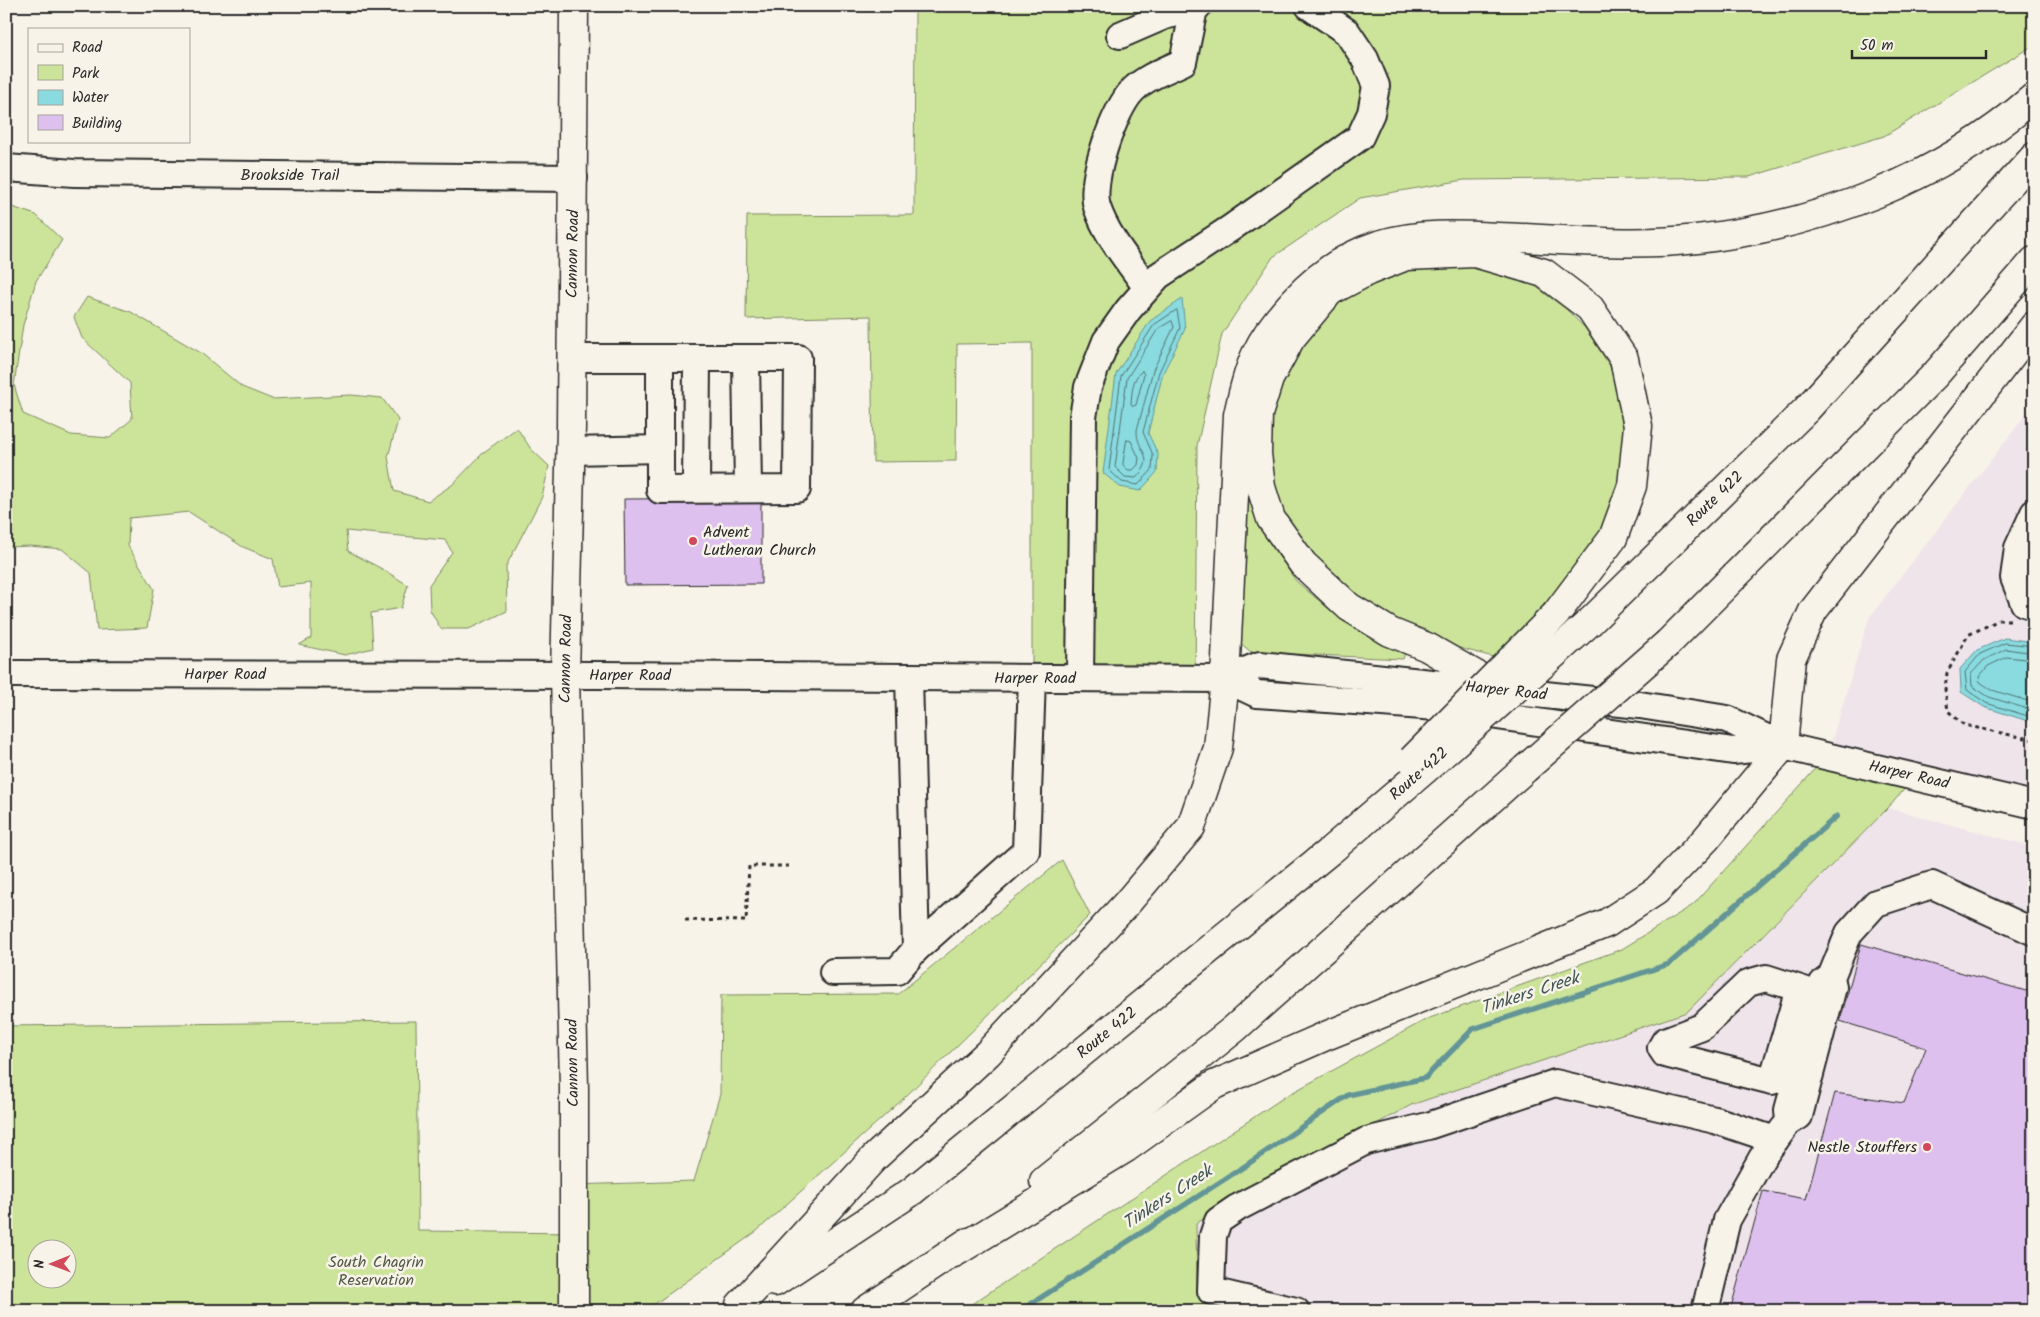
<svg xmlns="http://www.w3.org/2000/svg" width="2040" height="1317" font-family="Kalam,sans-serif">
	<rect width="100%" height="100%" fill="#f7f3e8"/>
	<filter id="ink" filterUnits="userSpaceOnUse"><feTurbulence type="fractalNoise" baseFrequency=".02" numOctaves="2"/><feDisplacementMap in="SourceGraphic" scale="10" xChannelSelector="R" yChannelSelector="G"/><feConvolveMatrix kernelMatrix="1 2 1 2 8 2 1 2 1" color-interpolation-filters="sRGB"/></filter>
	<g filter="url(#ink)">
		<g fill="#efe4ea">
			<path d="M2034 404V805L1827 756 1869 618Z"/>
			<path d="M1888 808 2034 847V1311H1074L1204 1218 1411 1105 1687 1012Z"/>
		</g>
		<g fill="#cce49a" stroke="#7c8862" fill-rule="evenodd">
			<path d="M915 6H2034V45L1884 136 1749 177 1464 180 1360 198 1273 257 1222 334 1197 446 1195 679 1032 678V343L957 344 956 461 873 462 871 316 746 319 747 216 914 215Z"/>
			<path d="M6 205 36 215 62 240 36 281 23 325 14 385 23 414 71 435 110 438 132 419 130 383 82 338 74 317 87 297 131 312 201 353 242 387 272 399 351 395 382 398 398 420 388 457 394 491 428 501 452 485 484 452 517 428 531 449 549 466 542 497 506 566 507 611 469 629H441L430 610 429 585 452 552 445 540 346 531 348 551 382 569 408 585 401 608 371 613 373 648 345 655 299 645 311 638V583L278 587 273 559 243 547 189 512 129 518 128 546 154 589 147 628 97 630 91 573 62 549 30 546 6 547Z"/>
			<path d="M1452 264 1496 270 1535 286 1566 309 1585 328 1610 366 1627 421 1620 488 1594 547 1534 622 1497 658 1437 642 1351 600 1278 516 1264 457 1267 413 1283 362 1338 297 1403 267Z"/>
			<path d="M1248 490 1264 535 1296 581 1343 621 1406 650 1403 659 1251 652 1240 643V491Z"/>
			<path d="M2030 545 2034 546V598L2023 595Z"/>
			<path d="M1827 756 1915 777 1888 808 1687 1012 1411 1105 1204 1218 1196 1224 1197 1295 1220 1311H961L1286 1096 1427 1019 1622 949 1693 905Z"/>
			<path d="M1062 860 1090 915 903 1099 757 1231 645 1311H6V1026L416 1021 418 1231 573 1233 574 1185 694 1181 720 1094 721 995 898 994ZM38 1250H68V1280H38Z"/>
		</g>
		<g fill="#89dbdf" stroke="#639597">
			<path d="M1182 299 1185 329 1163 373 1148 433 1158 454 1157 472 1140 491 1120 487 1103 473 1116 374 1150 321Z"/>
			<path d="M2005 638 2034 642V723L1984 707 1961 692 1960 669 1977 650Z"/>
		</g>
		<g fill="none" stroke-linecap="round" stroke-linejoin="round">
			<g stroke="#517173" stroke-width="1">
				<path d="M1177 310 1180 328 1159 372 1143 432 1153 455 1152 470 1138 485 1122 482 1109 470 1121 376 1154 325Z"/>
				<path d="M1172 321 1174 327 1153 370 1137 430C1136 452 1158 456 1136 478L1125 477 1115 467 1127 378 1158 329Z"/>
				<path d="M1142 371 1144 374 1136 405 1133 406 1131 404C1132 392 1132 378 1142 371Z"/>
				<path d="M1127 440 1131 441 1139 458 1138 465 1133 470H1128L1123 465Z"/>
				<path d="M2034 646 2005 643 1980 654 1965 672 1967 690 1986 703 2034 718"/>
				<path d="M2034 653 2006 649 1984 660 1971 674 1972 686 1989 697 2034 711"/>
				<path d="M2034 660 2007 657 1988 666 1979 677 1980 682 1992 690 2034 703"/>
			</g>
			<path stroke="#639597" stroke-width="5.5" d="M1020 1311 1245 1166 1348 1095 1425 1078 1473 1029 1669 964 1837 816"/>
		</g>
		<g fill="#ddc0ee" stroke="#2b2b2b">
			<path d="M761 498V584L625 585 624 499Z"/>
			<path d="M1861 944 2026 991 2034 987V1311H1730L1763 1191 1806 1199 1835 1093 1904 1103 1926 1048 1840 1021Z"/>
		</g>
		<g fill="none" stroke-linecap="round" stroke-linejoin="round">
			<g stroke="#2b2b2b" stroke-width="30">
				<g id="minor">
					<path d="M1120 35 1164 16 1194 9"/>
					<path d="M6 168 74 173 574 178"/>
					<path d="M1147 288C1130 263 1107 237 1097 207 1089 181 1114 109 1133 90 1146 77 1166 70 1183 62L1194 9 1198 6"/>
					<path d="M572 358H798L797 489 660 490V358"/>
					<path d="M746 358 748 489"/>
					<path d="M571 451 660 449"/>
					<path d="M696 489 697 358"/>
					<path d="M2034 513 2018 548 2014 578 2024 603 2034 606"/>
					<path d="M6 674 597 675 1225 679 1260 665 1640 705 1727 719 1783 746 2034 805"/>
					<path d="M909 677 916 949 1026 851 1032 678"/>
					<path d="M1080 678 1083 417 1088 387 1106 341 1128 310 1158 276 1231 228 1360 137 1371 113 1376 86 1365 59 1347 32 1309 6"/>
					<path d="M1225 679 1257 694 1437 707 1733 751 1782 746"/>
					<path d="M833 972 897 971 916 949"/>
					<path d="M1831 977 1833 987 1799 1116 1789 1122 1788 1110 1823 983 1831 977 1849 933 1876 903 1932 885 2034 932"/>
					<path d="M1799 989 1772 1081 1665 1054 1661 1048 1665 1041 1702 1027 1748 983 1766 978 1819 995"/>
					<path d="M1296 1311 1211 1291 1213 1236 1218 1221 1237 1208 1366 1141 1428 1126 1555 1083 1715 1120 1775 1140"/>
					<path d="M1705 1311 1727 1220 1762 1158 1784 1128"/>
				</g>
			</g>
			<g stroke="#2b2b2b" stroke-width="31">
				<path id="major" d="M574 1311V1088L565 674 571 427 574 6"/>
			</g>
			<g stroke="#2b2b2b" stroke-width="31">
				<g id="highway">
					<path d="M1591 621 1806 410 2034 157"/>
					<path d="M1668 643 1935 375 2034 261"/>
					<path d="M1502 690 1427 647 1390 632 1349 607 1303 564 1271 519 1261 487 1257 454 1258 414 1269 379 1291 338 1330 291 1368 271 1406 256 1475 253 1544 273 1590 308 1624 359 1638 426 1632 486 1613 538 1556 614"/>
					<path d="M1044 1181 1234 1029 1525 769"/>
					<path d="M954 1253 1126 1148 1214 1085 1328 1035 1607 923 1656 891 1706 839 1783 746 1791 659 1813 611 2034 326"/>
					<path d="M775 1282 911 1192 1331 850 1436 760"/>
					<path d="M740 1305 874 1158 988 1053 1127 903 1191 827 1218 748 1225 679 1238 415C1249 363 1257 341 1294 301 1317 276 1344 256 1378 245 1417 233 1457 235 1497 237 1563 239 1631 247 1697 239 1819 225 1941 179 2034 97"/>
					<path d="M865 1311 968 1242"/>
				</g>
			</g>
			<g stroke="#2b2b2b" stroke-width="3" stroke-dasharray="4 4" stroke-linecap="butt">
				<path d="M2010 620H1999L1968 635 1947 673 1945 689 1948 711 1964 725 2034 740"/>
				<path d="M685 920 746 921 749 866H790"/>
			</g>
			<use href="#minor" stroke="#f7f3e8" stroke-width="26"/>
			<use href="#major" stroke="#f7f3e8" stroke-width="28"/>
			<use href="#highway" stroke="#f7f3e8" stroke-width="28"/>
			<g stroke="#2b2b2b" stroke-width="31" stroke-linecap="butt">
				<g id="highway-bridge">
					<path d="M1412 760 1556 614"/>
					<path d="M1436 760 1591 621"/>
					<path d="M1525 769 1668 643"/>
				</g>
			</g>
			<use href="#highway-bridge" stroke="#f7f3e8" stroke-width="28"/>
		</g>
	</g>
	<g fill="#d1495b" stroke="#f7f3e8" stroke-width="2">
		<circle cx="693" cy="541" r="5"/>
		<circle cx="1927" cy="1147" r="5"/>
	</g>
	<g text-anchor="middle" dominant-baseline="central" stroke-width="5" stroke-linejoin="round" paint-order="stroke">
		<g font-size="16" fill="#2b2b2b" stroke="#f7f3e8">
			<text x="290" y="175">Brookside Trail</text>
			<text transform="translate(573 254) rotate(-89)">Cannon Road</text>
			<text transform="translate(1715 499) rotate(-44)">Route 422</text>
			<text transform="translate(566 659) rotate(-89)">Cannon Road</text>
			<text x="225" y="674">Harper Road</text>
			<text x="630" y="675">Harper Road</text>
			<text x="1035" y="678">Harper Road</text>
			<text transform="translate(1506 691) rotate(6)">Harper Road</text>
			<text transform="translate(1419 774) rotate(-41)">Route 422</text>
			<text transform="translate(1909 775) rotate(13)">Harper Road</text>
			<text transform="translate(1107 1033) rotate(-39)">Route 422</text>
			<text transform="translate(573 1063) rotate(-91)">Cannon Road</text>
		</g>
		<g font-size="16" fill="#2b2b2b" stroke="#f7f3e8" text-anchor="start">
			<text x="703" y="532">Advent<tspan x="703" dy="18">Lutheran Church</tspan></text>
			<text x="1917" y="1147" text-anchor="end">Nestle Stouffers</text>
		</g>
		<g font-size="16" fill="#535947" stroke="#f7f3e8">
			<text x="376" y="1262">South Chagrin<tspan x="376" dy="18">Reservation</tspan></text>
		</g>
		<g font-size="18" font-style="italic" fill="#425758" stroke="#f7f3e8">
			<text transform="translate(1530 994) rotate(-18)">Tinkers Creek</text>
			<text transform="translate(1168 1198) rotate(-33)">Tinkers Creek</text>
		</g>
	</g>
	<rect width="2040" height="1317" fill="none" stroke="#f7f3e8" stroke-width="25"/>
	<rect x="12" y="12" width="2015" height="1292" fill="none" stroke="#2b2b2b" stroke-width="2" filter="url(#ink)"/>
	<rect x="28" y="28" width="162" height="115" fill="#f7f3e8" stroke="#a5a39c"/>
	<rect x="38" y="44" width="25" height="8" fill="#f7f3e8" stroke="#a5a39c"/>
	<text x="72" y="52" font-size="15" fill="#2b2b2b">Road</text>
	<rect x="38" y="65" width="25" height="15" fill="#cce49a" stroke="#a5a39c"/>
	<text x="72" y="78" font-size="15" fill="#2b2b2b">Park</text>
	<rect x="38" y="90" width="25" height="15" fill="#89dbdf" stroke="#a5a39c"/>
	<text x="72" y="102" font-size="15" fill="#2b2b2b">Water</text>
	<rect x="38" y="115" width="25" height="15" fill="#ddc0ee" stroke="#a5a39c"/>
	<text x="72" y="128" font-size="15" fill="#2b2b2b">Building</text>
	<g transform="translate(52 1264) rotate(269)"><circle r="24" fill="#f7f3e8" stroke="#a5a39c"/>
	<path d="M0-4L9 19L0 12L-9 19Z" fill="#d1495b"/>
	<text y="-8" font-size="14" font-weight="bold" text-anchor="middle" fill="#2b2b2b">N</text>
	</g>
	<path d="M1852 50v8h134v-8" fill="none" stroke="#2b2b2b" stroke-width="2.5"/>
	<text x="1860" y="50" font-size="15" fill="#2b2b2b" stroke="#f7f3e8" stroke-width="4" paint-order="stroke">50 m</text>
</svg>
